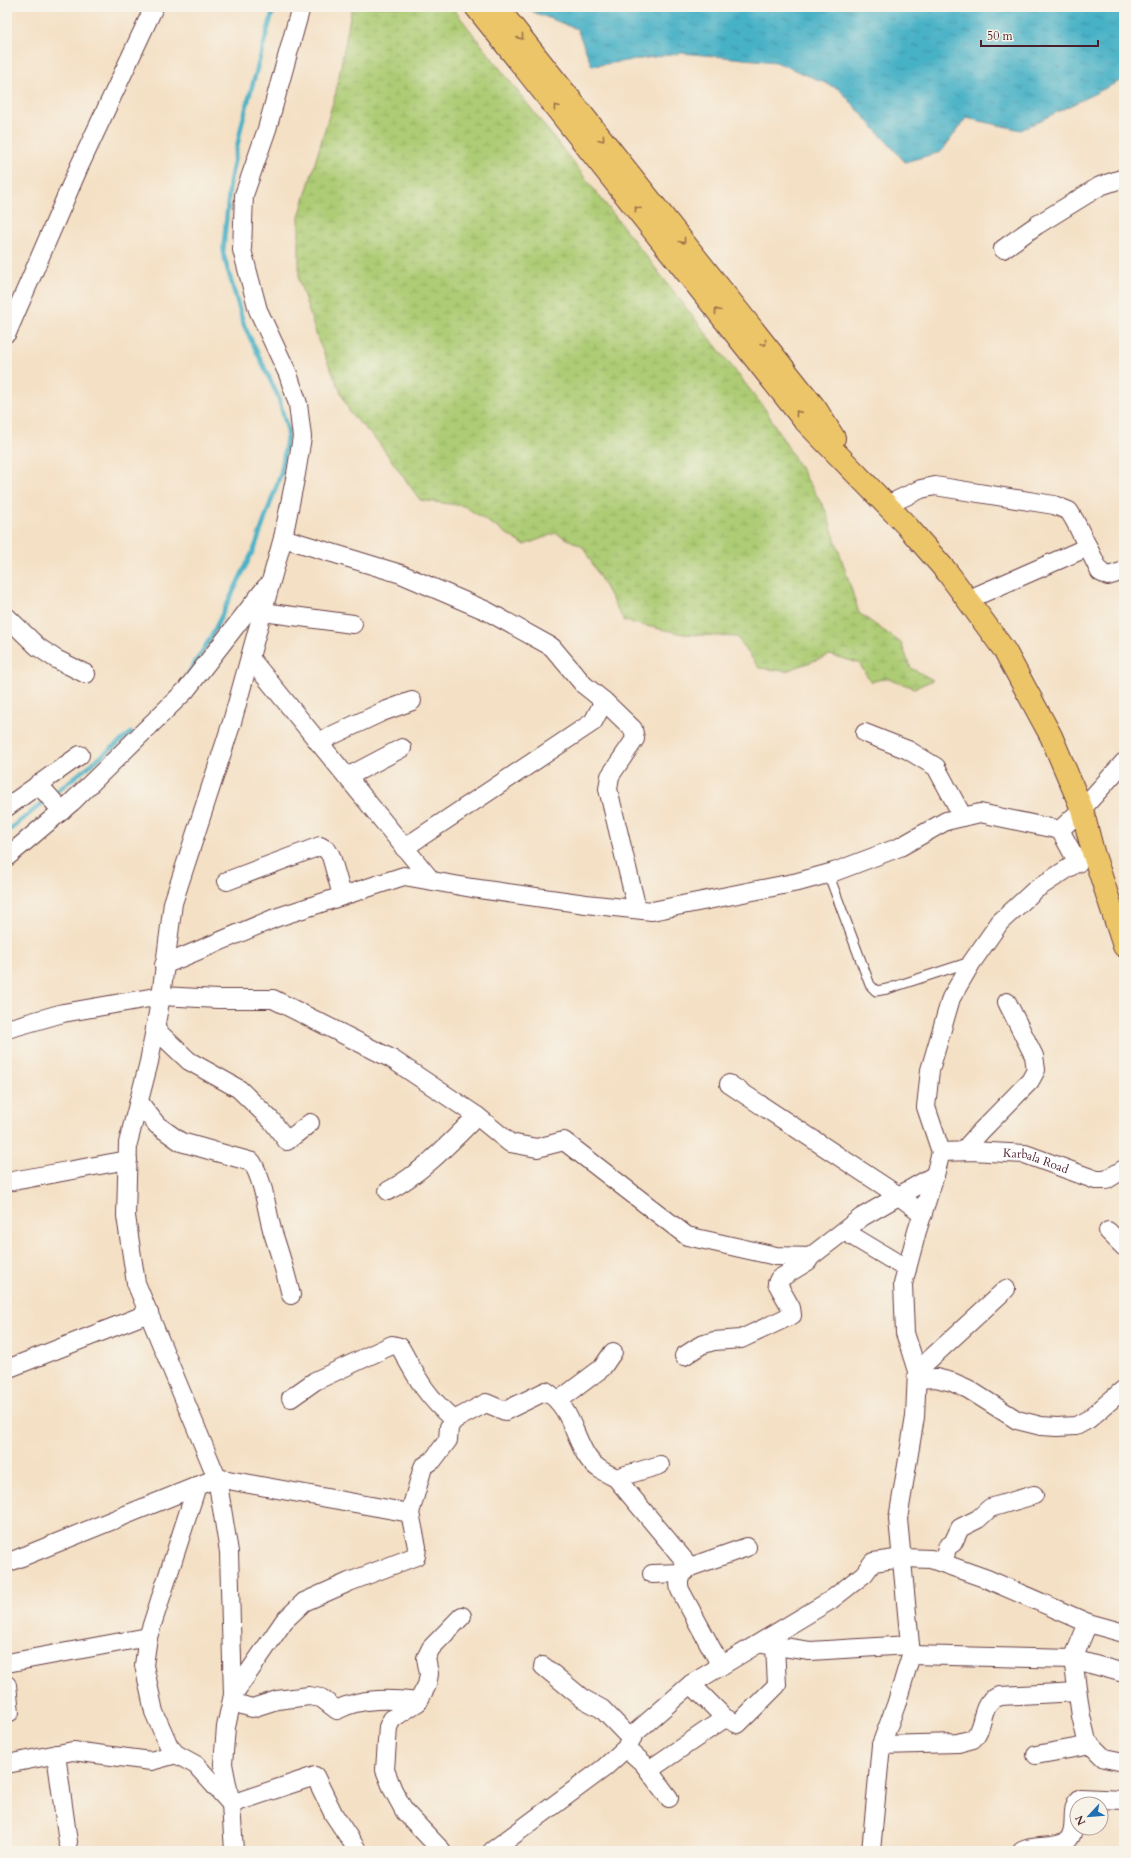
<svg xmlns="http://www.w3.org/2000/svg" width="1131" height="1858" font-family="Cardo,serif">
	<defs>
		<pattern id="wetland-marsh" width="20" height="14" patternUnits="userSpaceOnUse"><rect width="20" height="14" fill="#adcc74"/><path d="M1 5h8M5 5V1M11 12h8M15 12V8" fill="none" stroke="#96af65"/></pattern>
		<pattern id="water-ripples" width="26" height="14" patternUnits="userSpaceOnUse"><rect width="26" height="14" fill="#47b1c6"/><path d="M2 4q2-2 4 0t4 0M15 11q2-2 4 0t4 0" fill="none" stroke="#3d8fa1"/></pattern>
	</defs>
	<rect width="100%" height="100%" fill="#f7f3e8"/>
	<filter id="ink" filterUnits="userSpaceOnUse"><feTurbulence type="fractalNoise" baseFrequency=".025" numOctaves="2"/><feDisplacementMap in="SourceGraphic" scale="8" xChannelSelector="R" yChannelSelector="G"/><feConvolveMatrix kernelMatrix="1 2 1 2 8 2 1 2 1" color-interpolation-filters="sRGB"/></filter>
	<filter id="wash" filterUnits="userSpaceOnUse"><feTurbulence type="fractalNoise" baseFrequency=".012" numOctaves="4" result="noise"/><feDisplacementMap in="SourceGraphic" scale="16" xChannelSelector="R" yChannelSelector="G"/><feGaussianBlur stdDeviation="0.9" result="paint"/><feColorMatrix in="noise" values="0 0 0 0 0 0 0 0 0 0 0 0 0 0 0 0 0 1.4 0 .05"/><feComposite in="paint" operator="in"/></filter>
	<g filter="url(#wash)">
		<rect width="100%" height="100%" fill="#f4e0c5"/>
		<path fill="url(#wetland-marsh)" stroke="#7c7650" d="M352 7H452L765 409 826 511 859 613 901 643 911 668 933 680 915 688 885 678 871 682 859 663 830 655 786 671 759 668 737 637 683 634 624 621 583 547 556 533 524 545 464 506 420 500 379 443 350 413 318 340 299 280V217L336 92Z"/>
		<path fill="url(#water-ripples)" stroke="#486878" d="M530 7H1124V81H1120L1021 130 966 118 941 152 905 162 839 89 776 62 682 53 592 66 577 29 533 12Z"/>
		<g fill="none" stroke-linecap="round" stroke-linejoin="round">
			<g stroke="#47b1c6" stroke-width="4.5">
				<path d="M188 674 211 637 255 547 281 473 288 432 278 396 244 325 223 253 230 181 242 123 274 7"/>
				<path d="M52 795 131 733"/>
				<path d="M7 832 46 800"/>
			</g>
		</g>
	</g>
	<g filter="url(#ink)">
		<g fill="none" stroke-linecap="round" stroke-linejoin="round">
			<g stroke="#643c42" stroke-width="11">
				<path id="lane" d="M828 873 870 985 876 991 887 989 970 962"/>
			</g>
			<g stroke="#643c42" stroke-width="20">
				<g id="street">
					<path d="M1003 249 1037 225 1100 186 1124 178"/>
					<path d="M7 333 79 167 154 7"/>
					<path d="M887 505 921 489 935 486 1054 505 1069 511 1075 521 1100 572 1108 576 1124 571"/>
					<path d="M283 538 401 574 487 611 552 647 584 685 604 701 633 729 635 739 610 776 608 789 637 909"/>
					<path d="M967 600 1088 547"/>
					<path d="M263 612 353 624"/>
					<path d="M7 617 38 647 56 659 86 674"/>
					<path d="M250 658 431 880"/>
					<path d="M865 733 908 750 936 767 963 817"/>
					<path d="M318 742 382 712 412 701"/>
					<path d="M347 777 402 748"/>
					<path d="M38 784 62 811"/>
					<path d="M7 807 80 755"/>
					<path d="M1060 830 1082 809 1124 762"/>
					<path d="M404 848 593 722 604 701"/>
					<path d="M7 857 72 802 186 690 266 587"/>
					<path d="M227 881 320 846 327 850 331 856 342 895"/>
					<path d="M164 965 275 918 404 876 472 888 586 904 652 911 798 882 834 872 900 847 946 821 980 813 1060 830 1078 863"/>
					<path d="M7 1029 63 1013 161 996 218 999H273L392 1059 477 1116 510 1143 537 1148 564 1141 687 1236 776 1256 810 1257 862 1217 935 1175"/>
					<path d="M155 1029 189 1061 239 1089 272 1121 287 1141 310 1123"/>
					<path d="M729 1084 899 1196 923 1214"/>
					<path d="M139 1102 157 1125 181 1142 252 1162C265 1184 266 1210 273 1233 280 1254 286 1274 291 1295"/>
					<path d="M963 1151 981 1131 1030 1081 1036 1070 1034 1056 1007 1002"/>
					<path id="s1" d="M941 1152 972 1151 1025 1154 1096 1180H1106L1124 1169"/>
					<path d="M7 1182C47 1175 87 1167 128 1160"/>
					<path d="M388 1191C423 1172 449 1144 477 1116"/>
					<path d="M844 1231 907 1269"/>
					<path d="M1108 1231 1124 1247"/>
					<path d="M684 1356 701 1345 714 1341 741 1339 792 1315 791 1308 777 1283 779 1279 808 1261 810 1257"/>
					<path d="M7 1369 149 1313"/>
					<path d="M917 1371 1006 1289"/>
					<path d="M917 1379 936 1378 952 1382 968 1389 1017 1420 1041 1426 1057 1427 1076 1426 1089 1419 1124 1389"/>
					<path d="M291 1398 315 1381 392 1345 400 1347C417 1378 426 1396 454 1420"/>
					<path d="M558 1401 602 1368 613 1352"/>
					<path d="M616 1478 660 1465"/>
					<path d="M197 1486 148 1637 144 1665 154 1712 169 1746 176 1754 196 1765 231 1804 315 1776 334 1815 358 1851"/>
					<path d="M944 1562 947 1547 953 1543 960 1528 978 1519 990 1508 1034 1495"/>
					<path d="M7 1563 217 1478 410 1513"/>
					<path d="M690 1567C681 1575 677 1577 680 1590L721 1666"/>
					<path d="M652 1574 681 1573"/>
					<path d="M1088 1623 1073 1659 1081 1716 1087 1741 1104 1758 1124 1762"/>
					<path d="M763 1644 810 1651 910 1645"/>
					<path d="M911 1655 1073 1659 1124 1673"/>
					<path d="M7 1663 148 1637"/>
					<path d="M543 1666 582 1698 602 1709 631 1739"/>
					<path d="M691 1684 725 1718 738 1724 777 1685 775 1646"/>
					<path d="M7 1685 10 1712"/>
					<path d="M233 1695 284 1621 304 1602 349 1582 416 1556 417 1547 410 1513 423 1467 433 1460 448 1440 449 1427 454 1420 486 1403 505 1411 546 1391C572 1408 573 1436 588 1458 595 1468 606 1473 616 1478L690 1567 747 1547"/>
					<path d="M232 1702 252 1708 277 1700 309 1696 321 1698 337 1710C361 1697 392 1699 418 1702"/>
					<path d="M881 1745 958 1743 973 1739C987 1724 978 1702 1000 1696L1077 1692"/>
					<path d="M626 1748 643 1763 669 1798"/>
					<path d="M56 1754 68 1842"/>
					<path d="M1036 1755 1091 1745"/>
					<path d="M7 1764 73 1751 151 1761 176 1754"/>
					<path d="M649 1770 725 1718"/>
					<path d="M234 1851 231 1804 223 1764 226 1727 233 1695 229 1552 217 1478 136 1283 126 1216 128 1143 149 1062 161 996 173 903 232 722 283 538 296 474 302 437 298 404 288 374 258 310 242 250 244 195 267 129 301 7"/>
					<path d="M442 1851 405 1812 393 1790 385 1770 388 1727 392 1719 418 1702 427 1685 429 1674 426 1658 431 1648 462 1616"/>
					<path d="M492 1851 604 1768 626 1748 635 1733 691 1684 831 1600 864 1574 873 1562 903 1558 931 1559 987 1579 1088 1623 1124 1633"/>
					<path d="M871 1851 881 1745 896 1705 911 1655 898 1519 915 1417 917 1371 905 1333 903 1284 917 1231 935 1175 941 1152 926 1107 930 1070 951 998 972 962 1000 922 1035 890 1093 852"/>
					<path d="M1022 1851C1035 1844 1055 1850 1067 1841 1080 1830 1067 1807 1081 1798L1124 1800"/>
				</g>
			</g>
			<g stroke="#643c42" stroke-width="24">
				<g id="primary">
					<path d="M476 7 803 419 906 525 948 573 1005 651 1051 736 1082 809 1093 852 1124 946"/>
					<path d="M497 7 816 409 834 438"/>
				</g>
			</g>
			<use href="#lane" stroke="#fff" stroke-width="9"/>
			<use href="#street" stroke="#fff" stroke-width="18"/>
			<use href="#primary" stroke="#edc569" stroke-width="22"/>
		</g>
		<defs><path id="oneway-chevron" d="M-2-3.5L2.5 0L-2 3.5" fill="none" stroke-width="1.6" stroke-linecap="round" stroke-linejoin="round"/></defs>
		<g stroke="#9c724a">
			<use href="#oneway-chevron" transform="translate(521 37) rotate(51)"/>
			<use href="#oneway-chevron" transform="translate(556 107) rotate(-128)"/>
			<use href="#oneway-chevron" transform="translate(602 139) rotate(52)"/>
			<use href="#oneway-chevron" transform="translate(637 209) rotate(-128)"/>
			<use href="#oneway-chevron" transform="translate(683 241) rotate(52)"/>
			<use href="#oneway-chevron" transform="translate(717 311) rotate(-128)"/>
			<use href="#oneway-chevron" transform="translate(764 343) rotate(52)"/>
			<use href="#oneway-chevron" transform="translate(798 413) rotate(-128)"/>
		</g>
	</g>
	<g text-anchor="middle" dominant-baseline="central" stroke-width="3.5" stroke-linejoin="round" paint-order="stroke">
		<g font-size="12" fill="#4a1f2b" stroke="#f7f3e8">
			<text stroke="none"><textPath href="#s1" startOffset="96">Karbala Road</textPath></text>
		</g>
	</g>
	<rect width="1131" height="1858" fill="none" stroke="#f7f3e8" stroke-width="24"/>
	<g transform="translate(1089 1816) rotate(244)"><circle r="19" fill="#f7f3e8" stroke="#b29e9c"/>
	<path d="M0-3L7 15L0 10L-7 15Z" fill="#1f6fb2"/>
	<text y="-6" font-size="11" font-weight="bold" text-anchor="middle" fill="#4a1f2b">N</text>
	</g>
	<path d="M981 40v6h117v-6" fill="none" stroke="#4a1f2b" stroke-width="2"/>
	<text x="987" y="40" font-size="12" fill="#4a1f2b" stroke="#f7f3e8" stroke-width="3" paint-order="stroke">50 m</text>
</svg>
